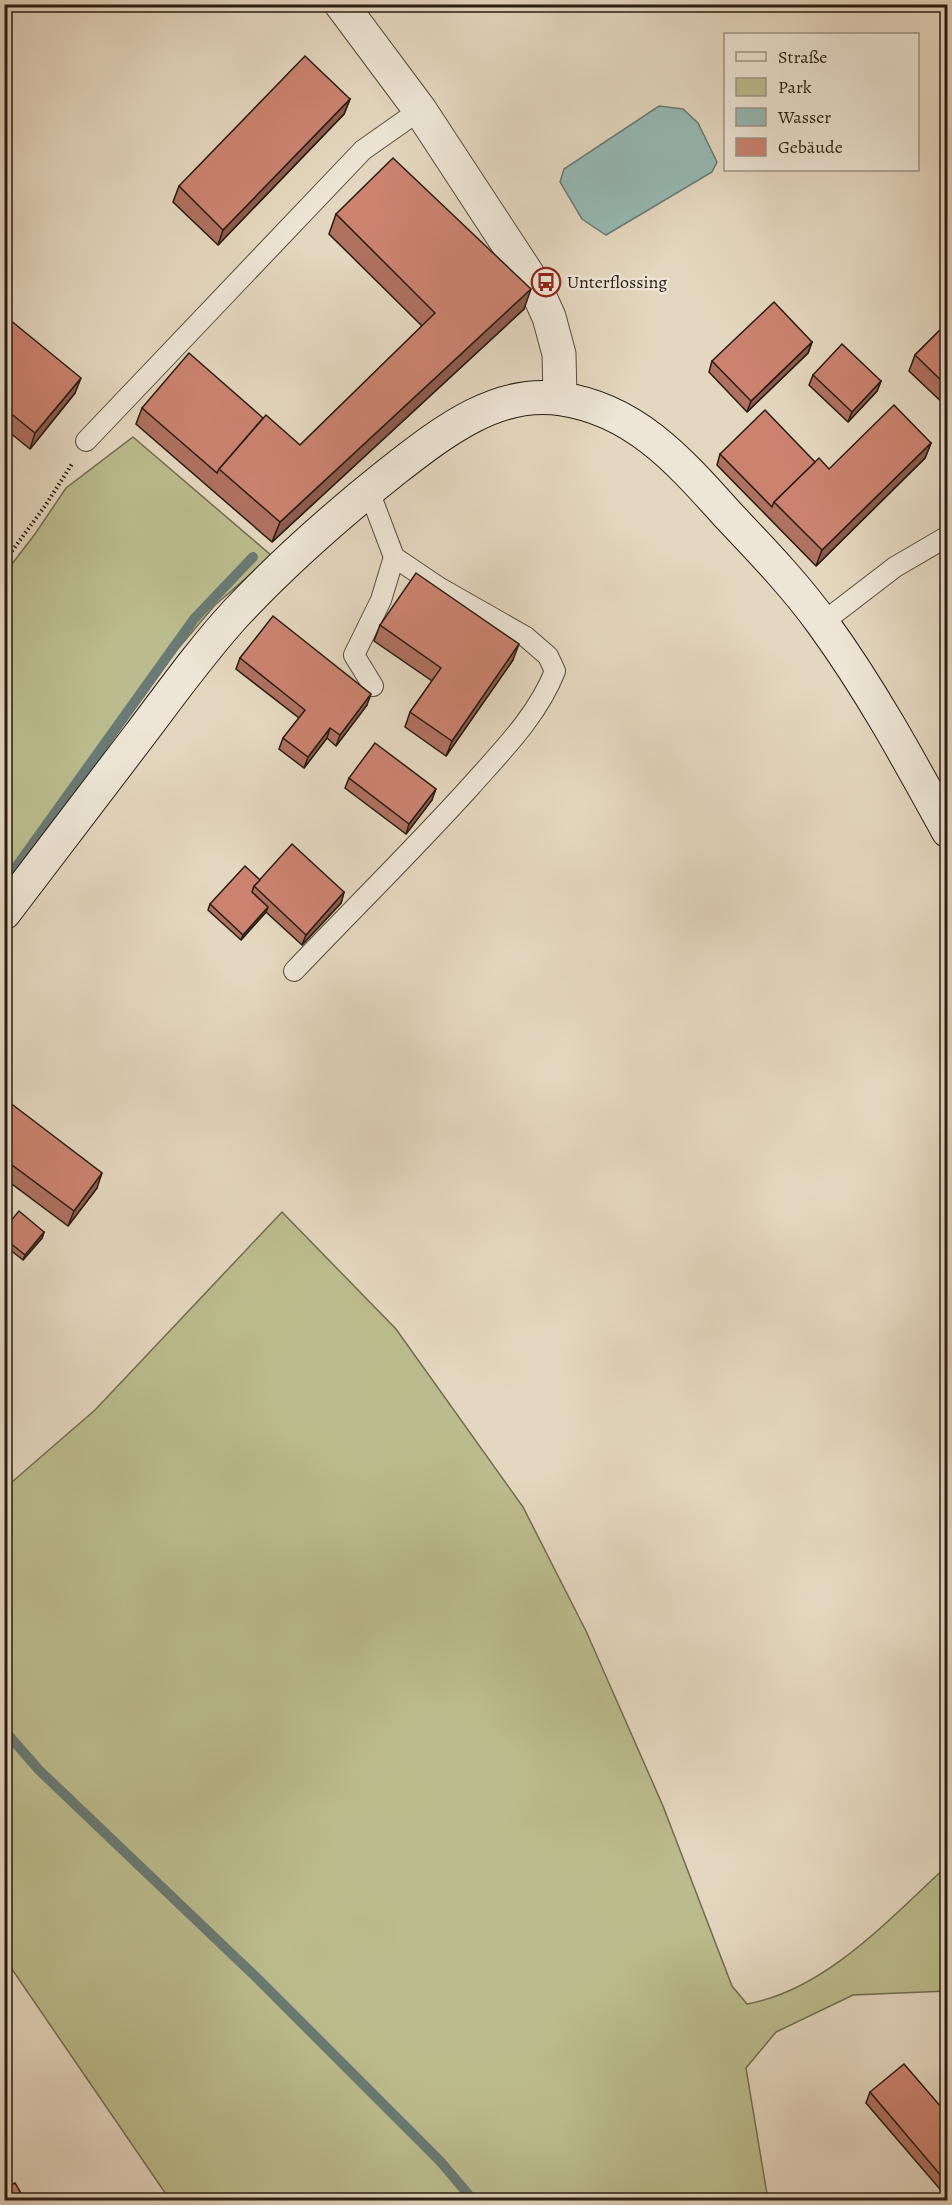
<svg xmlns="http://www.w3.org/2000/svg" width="952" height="2205" font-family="Alegreya,serif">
	<rect width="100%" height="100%" fill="#e4d7bf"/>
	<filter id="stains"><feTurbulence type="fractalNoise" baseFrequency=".00333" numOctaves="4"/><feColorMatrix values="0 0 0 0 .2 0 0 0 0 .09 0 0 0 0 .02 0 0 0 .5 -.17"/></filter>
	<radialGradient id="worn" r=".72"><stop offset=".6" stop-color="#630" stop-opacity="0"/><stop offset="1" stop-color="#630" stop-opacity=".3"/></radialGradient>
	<g fill="#bbbc8d" stroke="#726c50" stroke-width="1.5">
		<path d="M133 437 272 556 215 605 176 651 5 890V573L35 534 66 488Z"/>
		<path d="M282 1212 396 1329 523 1507 586 1631 663 1806 732 1986 747 2004C826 1990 890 1918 947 1866V1991L853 1995 776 2032 746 2068 768 2200H170L5 1959V1488L95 1410Z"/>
	</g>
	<path fill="#95b9b4" stroke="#697b74" stroke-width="1.5" d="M659 106 683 109 698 123 717 162 712 172 606 235 582 219 560 182 564 169Z"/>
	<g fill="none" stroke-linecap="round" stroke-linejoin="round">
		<g stroke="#697b74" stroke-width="10">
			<path d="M4 884 194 619 253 557"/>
			<path d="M4 1730 39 1770 258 1979 440 2161 473 2200"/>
		</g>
		<g stroke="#574c3e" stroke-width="22">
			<g id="lane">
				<path d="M86 441 363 150 420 110"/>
				<path d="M369 491 394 557 381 600 354 655 373 686"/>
				<path d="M822 623 895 567 948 536"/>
				<path d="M294 971C353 909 414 849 471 786 502 751 538 715 555 671L548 656 526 637 440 588 394 557"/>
			</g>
		</g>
		<g stroke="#574c3e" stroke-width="35">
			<path id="street" d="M341 4 420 110 534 284 549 317 559 354 560 398"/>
		</g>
		<g stroke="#281d13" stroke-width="35">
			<path id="secondary" d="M4 913C49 854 94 795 138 737 170 695 201 651 237 612 284 562 336 516 390 473 439 435 496 388 562 399 636 410 681 463 728 515 761 550 795 585 823 624 871 690 909 760 948 831"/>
		</g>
		<path stroke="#281d13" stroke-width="4" stroke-dasharray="1.5 3" stroke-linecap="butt" d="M4 562 45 506 72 464"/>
		<use href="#lane" stroke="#ede5d5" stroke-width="20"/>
		<use href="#street" stroke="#ede5d5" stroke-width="33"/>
		<use href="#secondary" stroke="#ede5d5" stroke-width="33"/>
	</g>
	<g fill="#af7160" stroke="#281d13" stroke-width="1.5">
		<path d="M350 99 344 114 218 245 173 202 179 186Z"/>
		<path d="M336 214 524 309 272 542 136 424 142 408 263 418 300 445 422 326 329 234Z"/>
		<path d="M4 315 75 393 30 449 4 428Z"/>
		<path d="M948 322V408L909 371 915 355Z"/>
		<path d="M812 342 808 353 747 412 709 372 712 361Z"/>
		<path d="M813 375 881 381 877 391 848 422 809 385Z"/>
		<path d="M931 443 925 458 816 566 717 465 720 454 815 462 829 469Z"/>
		<path d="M380 625 513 660 446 756 405 727 410 712 432 681 374 641Z"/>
		<path d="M240 658 367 705 336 746 327 738 304 768 279 749 283 738 299 718 236 669Z"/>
		<path d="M349 778 432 800 406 834 345 788Z"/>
		<path d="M260 880 344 892 341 903 302 945 266 912 241 940 208 910 210 904Z"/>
		<path d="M4 1107 97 1188 68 1226 4 1178Z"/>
		<path d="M4 1229 44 1232 42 1238 23 1260 4 1245Z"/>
		<path d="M870 2092 948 2115V2200L939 2188 866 2103Z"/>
	</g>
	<g fill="#8e5c4e" stroke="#281d13" stroke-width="1.5">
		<path d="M350 99 344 114 218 245 223 230Z"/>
		<path d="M531 289 524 309 272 542 280 522Z"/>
		<path d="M812 342 808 353 747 412 751 401Z"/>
		<path d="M81 378 75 393 30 449 35 433Z"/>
		<path d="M881 381 877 391 848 422 852 412Z"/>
		<path d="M931 443 925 458 816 566 822 550Z"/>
		<path d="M519 644 513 660 446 756 452 741Z"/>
		<path d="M371 694 367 705 336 746 340 735Z"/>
		<path d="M330 728 327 738 304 768 308 757Z"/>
		<path d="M436 789 432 800 406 834 409 824Z"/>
		<path d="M344 892 341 903 302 945 306 935Z"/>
		<path d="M268 907 266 912 241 940 243 935Z"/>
		<path d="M102 1173 97 1188 68 1226 74 1211Z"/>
		<path d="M44 1232 42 1238 23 1260 25 1255Z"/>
		<path d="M10 2136 6 2147 4 2148V2139Z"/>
	</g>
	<g fill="#cb8370" stroke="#281d13" stroke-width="1.5">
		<path d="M305 56 350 99 223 230 179 186Z"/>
		<path d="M393 158 531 289 280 522 219 469 266 415 300 445 435 313 336 214Z"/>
		<path d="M774 302 812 342 751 401 712 361Z"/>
		<path d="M4 315 81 378 35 433 4 408Z"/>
		<path d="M948 322V387L915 355Z"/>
		<path d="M842 344 881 381 852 412 813 375Z"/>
		<path d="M189 353 263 418 219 469 217 473 142 408Z"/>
		<path d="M894 405 931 443 822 550 774 502 819 458 829 469Z"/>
		<path d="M765 410 815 462 774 502 772 507 720 454Z"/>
		<path d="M416 573 519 644 452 741 410 712 441 668 380 625Z"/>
		<path d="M273 616 371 694 340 735 330 728 308 757 283 738 305 710 240 658Z"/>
		<path d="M375 743 436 789 409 824 349 778Z"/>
		<path d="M292 844 344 892 306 935 254 886Z"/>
		<path d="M245 866 260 880 254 886 252 892 268 907 243 935 210 904Z"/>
		<path d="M9 1102 102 1173 74 1211 4 1159V1107Z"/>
		<path d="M19 1211 44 1232 25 1255 4 1238V1229Z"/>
		<path d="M904 2064 948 2115V2185L943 2178 870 2092Z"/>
		<path d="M4 2127 10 2136 4 2139Z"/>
		<path d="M15 2183 25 2200H4V2188Z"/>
	</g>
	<defs>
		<g id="bus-ring" transform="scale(1.5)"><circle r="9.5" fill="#ede5d5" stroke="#8f2418" stroke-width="1.5"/><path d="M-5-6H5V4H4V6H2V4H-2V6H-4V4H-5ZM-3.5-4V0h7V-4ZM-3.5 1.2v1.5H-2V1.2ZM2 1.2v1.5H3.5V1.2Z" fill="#8f2418"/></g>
	</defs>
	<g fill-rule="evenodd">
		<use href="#bus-ring" x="546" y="282"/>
	</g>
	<g text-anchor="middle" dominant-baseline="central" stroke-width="5" stroke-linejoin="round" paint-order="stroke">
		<g font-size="18" fill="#281d13" stroke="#ede5d5" text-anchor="start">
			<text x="567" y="282">Unterflossing</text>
		</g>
	</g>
	<rect width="952" height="2205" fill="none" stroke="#e4d7bf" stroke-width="24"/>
	<rect x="6" y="6" width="940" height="2193" fill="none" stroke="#281d13" stroke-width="3"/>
	<rect x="12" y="12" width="928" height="2181" fill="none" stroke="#281d13" stroke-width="1.5"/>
	<rect x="724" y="33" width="195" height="138" fill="#ede5d5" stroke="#9e9587" stroke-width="1.5"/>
	<rect x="736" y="52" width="30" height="9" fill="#ede5d5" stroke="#9e9587" stroke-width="1.5"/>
	<text x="778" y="63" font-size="18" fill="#281d13">Straße</text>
	<rect x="736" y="78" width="30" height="18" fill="#bbbc8d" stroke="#9e9587" stroke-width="1.5"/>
	<text x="778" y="93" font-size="18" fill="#281d13">Park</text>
	<rect x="736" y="108" width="30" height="18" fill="#95b9b4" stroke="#9e9587" stroke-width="1.5"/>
	<text x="778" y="123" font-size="18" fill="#281d13">Wasser</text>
	<rect x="736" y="138" width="30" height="18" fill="#cb8370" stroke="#9e9587" stroke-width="1.5"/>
	<text x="778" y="153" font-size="18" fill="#281d13">Gebäude</text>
	<rect width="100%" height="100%" filter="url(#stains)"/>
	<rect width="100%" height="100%" fill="url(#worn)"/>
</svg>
